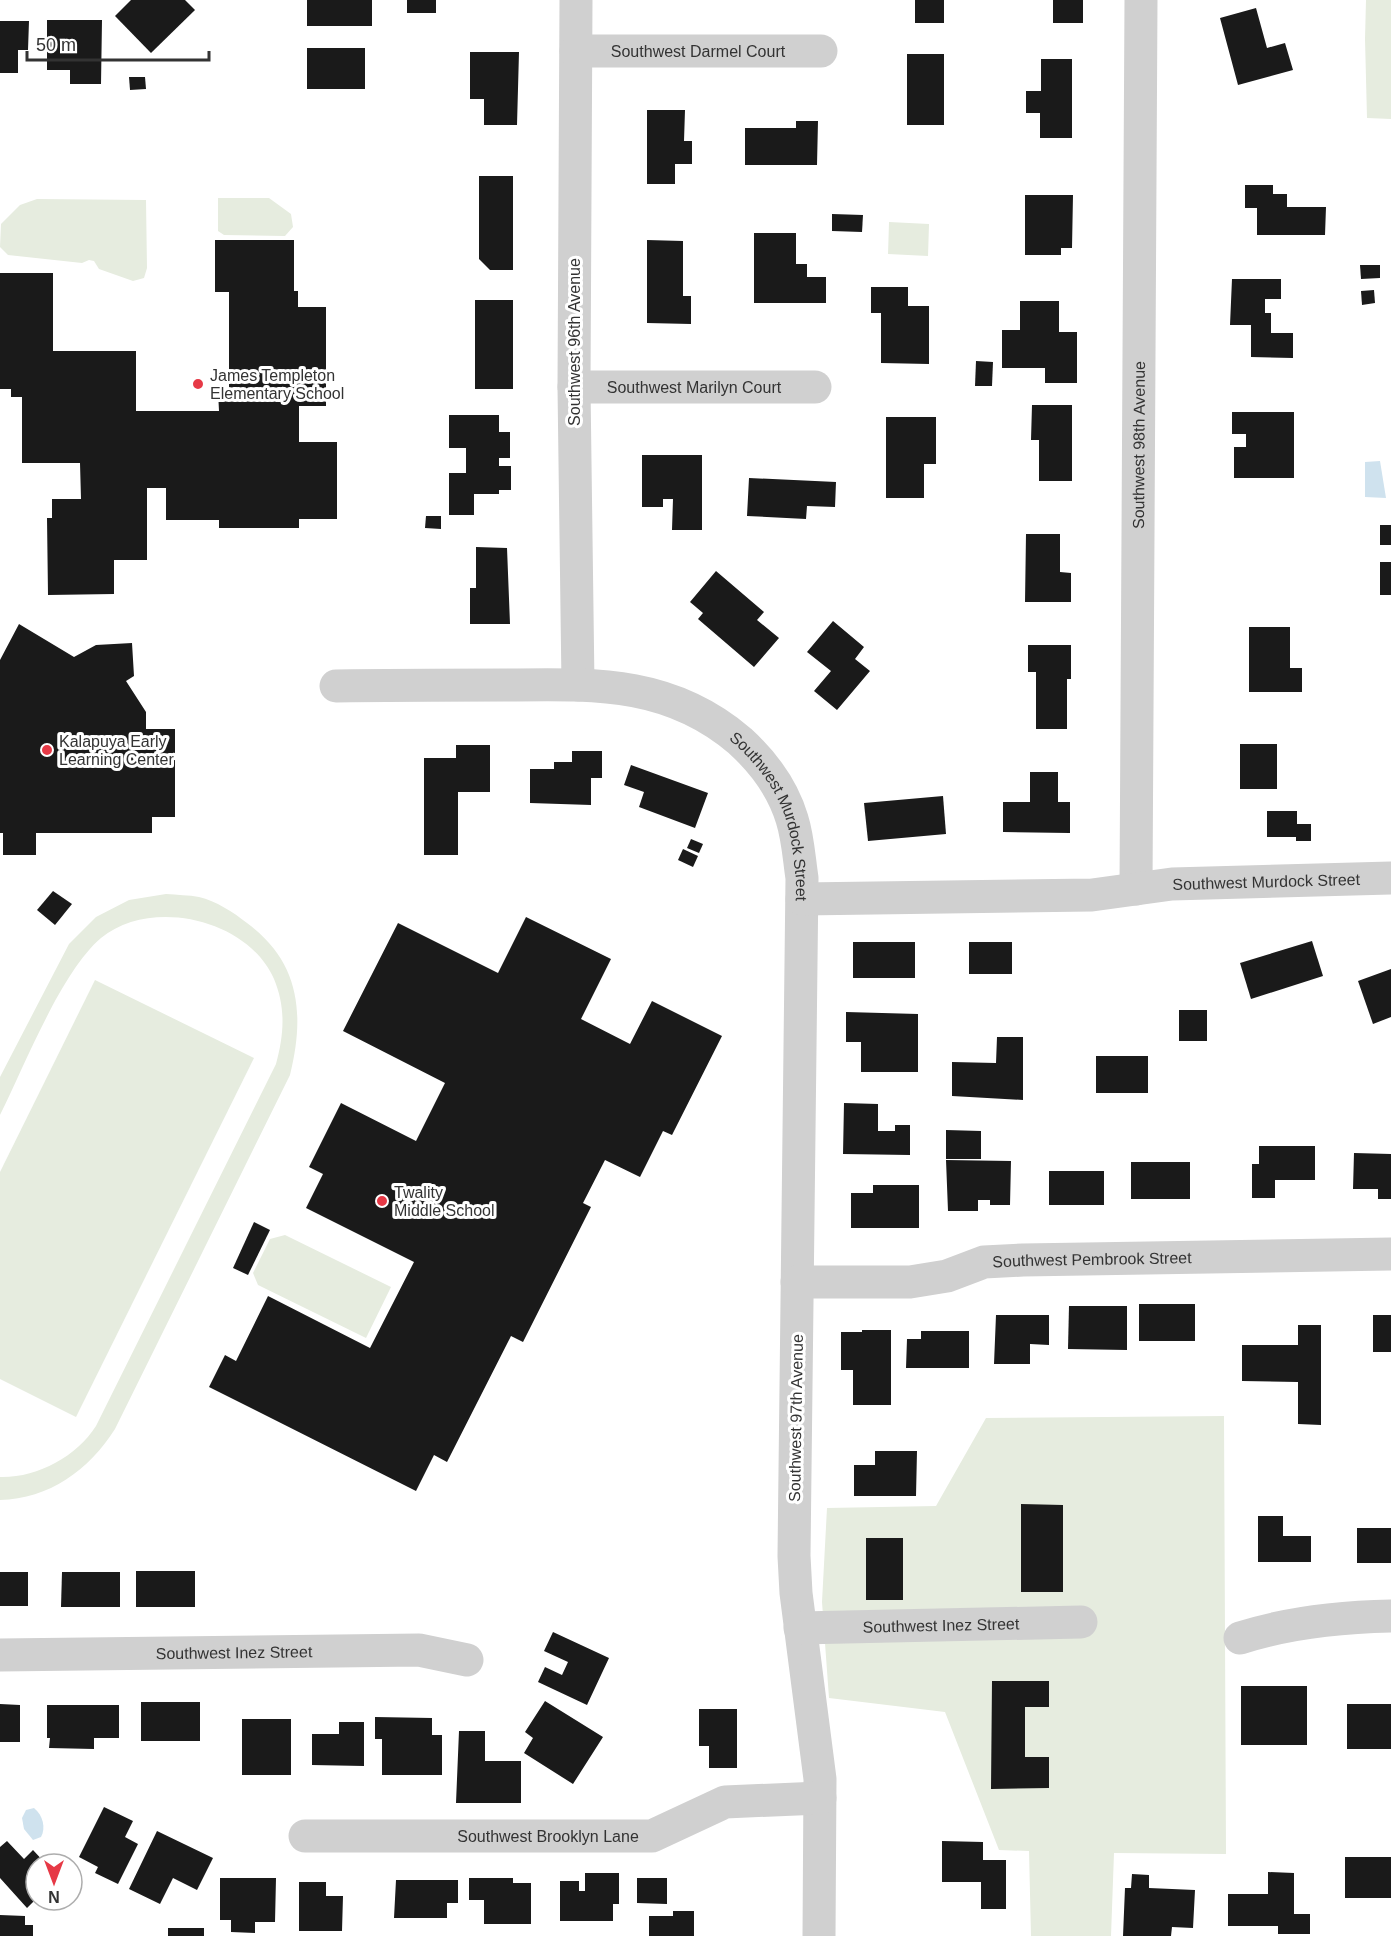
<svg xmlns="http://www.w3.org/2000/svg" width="1391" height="1936" font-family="Helvetica,sans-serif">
	<rect width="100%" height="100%" fill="#fff"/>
	<g fill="#e6ecdf">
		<path d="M1366 0H1391V119L1367 118 1365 39Z"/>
		<path d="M218 198H269L291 214 293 227 285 236 224 235 218 231Z"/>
		<path d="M37 199 146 200 147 268 144 278 133 281 99 269 94 261 89 260 82 263 8 255 0 247 1 224 20 205Z"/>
		<path d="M889 222 929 224 928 256 888 254Z"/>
		<path d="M166 894C177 895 189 895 199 897 216 901 233 912 247 923 300 962 305 1014 290 1075L115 1429C89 1470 49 1499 0 1500V1477C37 1478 76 1457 96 1426L276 1064C284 1034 286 1008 274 979 248 919 151 897 101 938 61 972 25 1065 0 1115V1077L69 944 96 917 129 900Z"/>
		<path d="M95 980 254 1058 76 1417 0 1379V1172Z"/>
		<path d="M285 1235 391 1287 366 1338 258 1285 253 1273 270 1239Z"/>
		<path d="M1224 1416 1226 1854 1114 1853 1111 1936H1031L1029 1851 999 1850 945 1712 829 1698 822 1602 827 1508 936 1506 986 1418Z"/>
	</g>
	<g fill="#cfe2ee">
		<path d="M1380 461 1386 498 1365 497V462Z"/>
		<path d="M34 1808C43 1815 46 1828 41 1837L33 1840 24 1829 22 1818 26 1810Z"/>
	</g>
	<g fill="#1a1a1a">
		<path d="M131 0H185L195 10 151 53 115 16Z"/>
		<rect x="307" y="0" width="65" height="26"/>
		<rect x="407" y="0" width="29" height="13"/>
		<rect x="915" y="0" width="29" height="23"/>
		<rect x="1053" y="0" width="30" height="23"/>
		<path d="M1256 8 1267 48 1285 43 1293 70 1238 85 1220 18Z"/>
		<path d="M47 20H102L101 84H70V70H47Z"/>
		<path d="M0 21H29L28 50H18V73H0Z"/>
		<rect x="307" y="48" width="58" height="41"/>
		<path d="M470 52H519L517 125H484V99H470Z"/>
		<rect x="907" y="54" width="37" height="71"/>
		<path d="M1041 59H1072V138H1040V113H1026V91H1041Z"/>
		<path d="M129 77H145L146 89 130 90Z"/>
		<path d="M647 110H685L684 141H692V164H675V184H647Z"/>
		<path d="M796 121H818L817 165H745V128H796Z"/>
		<path d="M479 176H513V270H490L479 259Z"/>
		<path d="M1245 185H1273V194H1287V207H1326L1325 235H1257V208H1245Z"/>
		<path d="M1025 195H1073L1072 248H1061V255H1025Z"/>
		<path d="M832 214 863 215 862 232 832 231Z"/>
		<path d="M754 233H796V264H807V277H826V303H754Z"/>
		<path d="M215 240H294V291H298V307H326V406H299V442H337V519H299V528H219V520H166V488H147V560H114V594L48 595 47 518H52V499H81L80 463H22V397H11V389H0V273H53V351H136V411H219L218 391H229V292H215Z"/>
		<path d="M647 240 683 241V296H691V324L647 323Z"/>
		<path d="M1360 265H1380V278L1361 279Z"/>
		<path d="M1232 279H1281V299H1265V313H1271V333H1293V358L1251 357V325H1230Z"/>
		<path d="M871 287H908V306H929V364L881 363V313H871Z"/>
		<path d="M1374 290 1375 303 1362 305 1361 291Z"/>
		<rect x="475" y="300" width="38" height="89"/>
		<path d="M1020 301H1059V332H1077V383H1045V368H1002V330H1020Z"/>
		<path d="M976 361 993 362 992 386H975Z"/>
		<path d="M1032 405H1072V481H1039V440H1031Z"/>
		<path d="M1232 412H1294V478H1234V447H1246V434H1232Z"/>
		<path d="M449 415H499V432H510V458H499V466H511V490H499V494H474V515H449V473H466V448H449Z"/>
		<path d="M886 417H936V464H924V498H886Z"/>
		<path d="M642 455H702V530H672L673 499H663V507H642Z"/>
		<path d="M749 478 836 482 835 507 807 506 806 519 747 516Z"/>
		<path d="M426 516H441V529L425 528Z"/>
		<rect x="1380" y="525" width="11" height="20"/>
		<path d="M1026 534H1060V572L1071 573V602H1025Z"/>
		<path d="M476 547 507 548 510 624H470V588H476Z"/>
		<rect x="1380" y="562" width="11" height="33"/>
		<path d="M716 571 764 612 757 620 779 638 754 667 698 619 703 613 690 602Z"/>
		<path d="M833 621 864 647 855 659 870 671 837 710 814 691 831 671 807 652Z"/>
		<path d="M19 624 74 657 96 645 132 643 134 676 126 681 146 712V729H175V817H152V833H36V855H3V833H0V660Z"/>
		<path d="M1249 627H1290V668H1302V692H1249Z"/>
		<path d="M1028 645H1071V679H1067V729H1036V672H1028Z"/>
		<rect x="1240" y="744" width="37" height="45"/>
		<path d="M456 745H490V792H458V855H424V758H456Z"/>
		<path d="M572 751H602V778H591V805L530 803V769H554V762H572Z"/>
		<path d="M631 765 708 793 695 828 639 807 644 792 624 785Z"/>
		<path d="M1030 772H1058V802H1070V833L1003 832V802H1030Z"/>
		<path d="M943 796 946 834 868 841 864 803Z"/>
		<path d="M1267 811H1297V824H1311V841H1296V837H1267Z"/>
		<path d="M691 839 703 844 699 853 687 848Z"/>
		<path d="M683 849 698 856 693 867 678 860Z"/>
		<path d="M53 891 72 904 55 925 37 910Z"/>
		<path d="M526 917 611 959 581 1019 630 1044 652 1001 722 1036 672 1135 663 1131 640 1177 605 1160 583 1203 591 1207 523 1342 511 1336 447 1462 434 1455 416 1491 209 1387 225 1355 236 1361 268 1296 370 1348 414 1262 306 1208 323 1174 309 1167 341 1103 416 1141 445 1083 343 1031 398 923 498 973Z"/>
		<path d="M1312 941 1323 976 1251 999 1240 963Z"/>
		<rect x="853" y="942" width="62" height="36"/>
		<rect x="969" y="942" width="43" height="32"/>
		<path d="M1391 969V1017L1373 1024 1358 981Z"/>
		<rect x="1179" y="1010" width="28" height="31"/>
		<path d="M846 1012 918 1014V1072H861V1042H846Z"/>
		<path d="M997 1037H1023V1100L952 1096V1062L996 1063Z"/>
		<rect x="1096" y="1056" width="52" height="37"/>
		<path d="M844 1103 878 1104V1131H895V1125H910V1155L843 1154Z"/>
		<path d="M946 1130 981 1131V1159H946Z"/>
		<path d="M1259 1146H1315V1180H1275V1198H1252V1164H1259Z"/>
		<path d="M1354 1153 1391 1154V1199H1378V1189H1353Z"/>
		<path d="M946 1160 1011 1161 1010 1205H990V1200H978V1211H948Z"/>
		<rect x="1131" y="1162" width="59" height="37"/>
		<rect x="1049" y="1171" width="55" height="34"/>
		<path d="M873 1185H919V1228H851V1193H873Z"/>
		<path d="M254 1222 270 1230 248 1275 233 1268Z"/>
		<rect x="1139" y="1304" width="56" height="37"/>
		<path d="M1069 1306H1127V1350L1068 1349Z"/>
		<path d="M996 1315H1049V1345L1030 1344V1364H994Z"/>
		<rect x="1373" y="1315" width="18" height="37"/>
		<path d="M1298 1325H1321V1425L1298 1424V1382L1242 1381V1345H1298Z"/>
		<path d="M862 1330H891V1405H853V1370H841V1332H862Z"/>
		<path d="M921 1331H969V1368H906L907 1339H921Z"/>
		<path d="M875 1451H917L916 1496H854V1465H875Z"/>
		<path d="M1021 1504 1063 1505V1592H1021Z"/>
		<path d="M1258 1516H1283V1536H1311V1562H1258Z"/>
		<rect x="1357" y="1528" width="34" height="35"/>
		<rect x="866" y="1538" width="37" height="62"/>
		<rect x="136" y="1571" width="59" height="36"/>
		<rect x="0" y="1572" width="28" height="34"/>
		<path d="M62 1572H120V1607H61Z"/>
		<path d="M553 1632 609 1658 587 1705 538 1682 545 1667 562 1675 568 1662 544 1651Z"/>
		<path d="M992 1681H1049V1707H1025V1757H1049V1788L991 1789Z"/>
		<rect x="1241" y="1686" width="66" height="59"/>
		<path d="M545 1701 603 1737 573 1784 524 1753 533 1738 525 1732Z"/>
		<rect x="141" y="1702" width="59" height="39"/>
		<path d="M0 1704 20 1705V1742H0Z"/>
		<rect x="1347" y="1704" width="44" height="45"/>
		<path d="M47 1705H119V1738H94V1749L49 1748 50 1738H47Z"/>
		<path d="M699 1709H737V1768H709V1746H699Z"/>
		<path d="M375 1717 432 1718V1735H442V1775H382V1739H375Z"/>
		<rect x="242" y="1719" width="49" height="56"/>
		<path d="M339 1722H364V1766L312 1765V1734H339Z"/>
		<path d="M459 1731H485V1761H521V1803H456Z"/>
		<path d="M104 1807 133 1821 125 1837 138 1844 118 1884 95 1873 98 1867 79 1857Z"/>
		<path d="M157 1831 213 1858 197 1890 173 1878 160 1904 129 1889Z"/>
		<path d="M7 1841 24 1859 33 1850 46 1864H36V1899L27 1908 0 1878V1847Z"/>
		<path d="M942 1841 983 1842V1860H1006V1909H981V1882H942Z"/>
		<rect x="1345" y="1857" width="46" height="41"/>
		<path d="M1268 1872 1294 1873V1914H1310V1934H1278V1926H1228V1894H1268Z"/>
		<path d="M585 1873H619V1904H613V1921H560V1881H579V1891H585Z"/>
		<path d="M1132 1874 1149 1875V1888L1195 1890 1193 1928 1172 1927 1171 1936H1123L1125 1888H1131Z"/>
		<path d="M220 1878H276L275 1922H255V1933L231 1932V1920H220Z"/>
		<path d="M469 1878H513V1883H531V1924H484V1900H469Z"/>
		<path d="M637 1878H667V1904L637 1903Z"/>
		<path d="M396 1880H458V1903H447V1918H394Z"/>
		<path d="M299 1882H326V1896H343L342 1931H299Z"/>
		<path d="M673 1911H694V1936H649V1916H673Z"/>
		<path d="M0 1915 25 1916V1925H33V1936H0Z"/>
		<rect x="168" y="1928" width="36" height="8"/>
	</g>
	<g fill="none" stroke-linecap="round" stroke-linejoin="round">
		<g stroke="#d0d0d0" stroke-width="33">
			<path d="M576 0 574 387 578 685"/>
			<path id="s1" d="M576 51H821"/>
			<path id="s2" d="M574 387H815"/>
			<path id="s3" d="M336 686C393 685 451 685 508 685 595 684 670 681 740 741 763 762 783 789 792 819 798 838 799 858 802 878L794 1556 796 1593 820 1779 819 1936"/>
			<path id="s4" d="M1136 889 1141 0"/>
			<path id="s5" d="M802 899 1092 895 1172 884 1391 878"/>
			<path id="s6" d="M797 1282H910L947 1276 984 1262 1023 1260 1391 1254"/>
			<path id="s7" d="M800 1628 1081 1622"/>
			<path d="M1240 1638C1290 1622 1339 1617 1391 1616"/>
			<path id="s8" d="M0 1655 419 1650 467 1660"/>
			<path id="s9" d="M305 1836H652L725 1802 820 1798"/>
		</g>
	</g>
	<g fill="#e63946" stroke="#fff" stroke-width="2">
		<circle cx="198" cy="384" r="6"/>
		<circle cx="47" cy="750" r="6"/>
		<circle cx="382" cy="1201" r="6"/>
	</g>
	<g text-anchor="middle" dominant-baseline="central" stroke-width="6" stroke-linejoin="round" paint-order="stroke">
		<g font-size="16" fill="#333" stroke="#fff">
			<text stroke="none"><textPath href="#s1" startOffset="122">Southwest Darmel Court</textPath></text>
			<text transform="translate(574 342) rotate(-90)">Southwest 96th Avenue</text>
			<text stroke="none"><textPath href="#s2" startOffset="120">Southwest Marilyn Court</textPath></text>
			<text stroke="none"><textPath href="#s4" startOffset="444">Southwest 98th Avenue</textPath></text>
			<text stroke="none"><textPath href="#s3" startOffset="501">Southwest Murdock Street</textPath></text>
			<text stroke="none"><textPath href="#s5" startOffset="465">Southwest Murdock Street</textPath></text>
			<text stroke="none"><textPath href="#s6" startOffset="298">Southwest Pembrook Street</textPath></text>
			<text transform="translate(796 1418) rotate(-89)">Southwest 97th Avenue</text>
			<text stroke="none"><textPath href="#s7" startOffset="141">Southwest Inez Street</textPath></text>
			<text stroke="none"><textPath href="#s8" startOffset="234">Southwest Inez Street</textPath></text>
			<text stroke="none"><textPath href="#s9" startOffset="243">Southwest Brooklyn Lane</textPath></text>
		</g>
		<g font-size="16" fill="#333" stroke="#fff" text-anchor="start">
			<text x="210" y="375">James Templeton<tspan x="210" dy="18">Elementary School</tspan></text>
			<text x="59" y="741">Kalapuya Early<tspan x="59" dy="18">Learning Center</tspan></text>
			<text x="394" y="1192">Twality<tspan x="394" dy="18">Middle School</tspan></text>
		</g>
	</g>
	<g transform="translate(54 1882) rotate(180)"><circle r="28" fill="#ffffff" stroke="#adadad" stroke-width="1.5"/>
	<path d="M0-4.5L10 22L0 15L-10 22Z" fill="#e63946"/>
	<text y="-9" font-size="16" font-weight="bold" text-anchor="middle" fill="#333333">N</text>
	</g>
	<path d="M27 51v9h182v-9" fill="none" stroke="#333333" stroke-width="3"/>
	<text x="36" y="51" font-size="18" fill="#333333" stroke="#ffffff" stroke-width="4.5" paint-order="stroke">50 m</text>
</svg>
